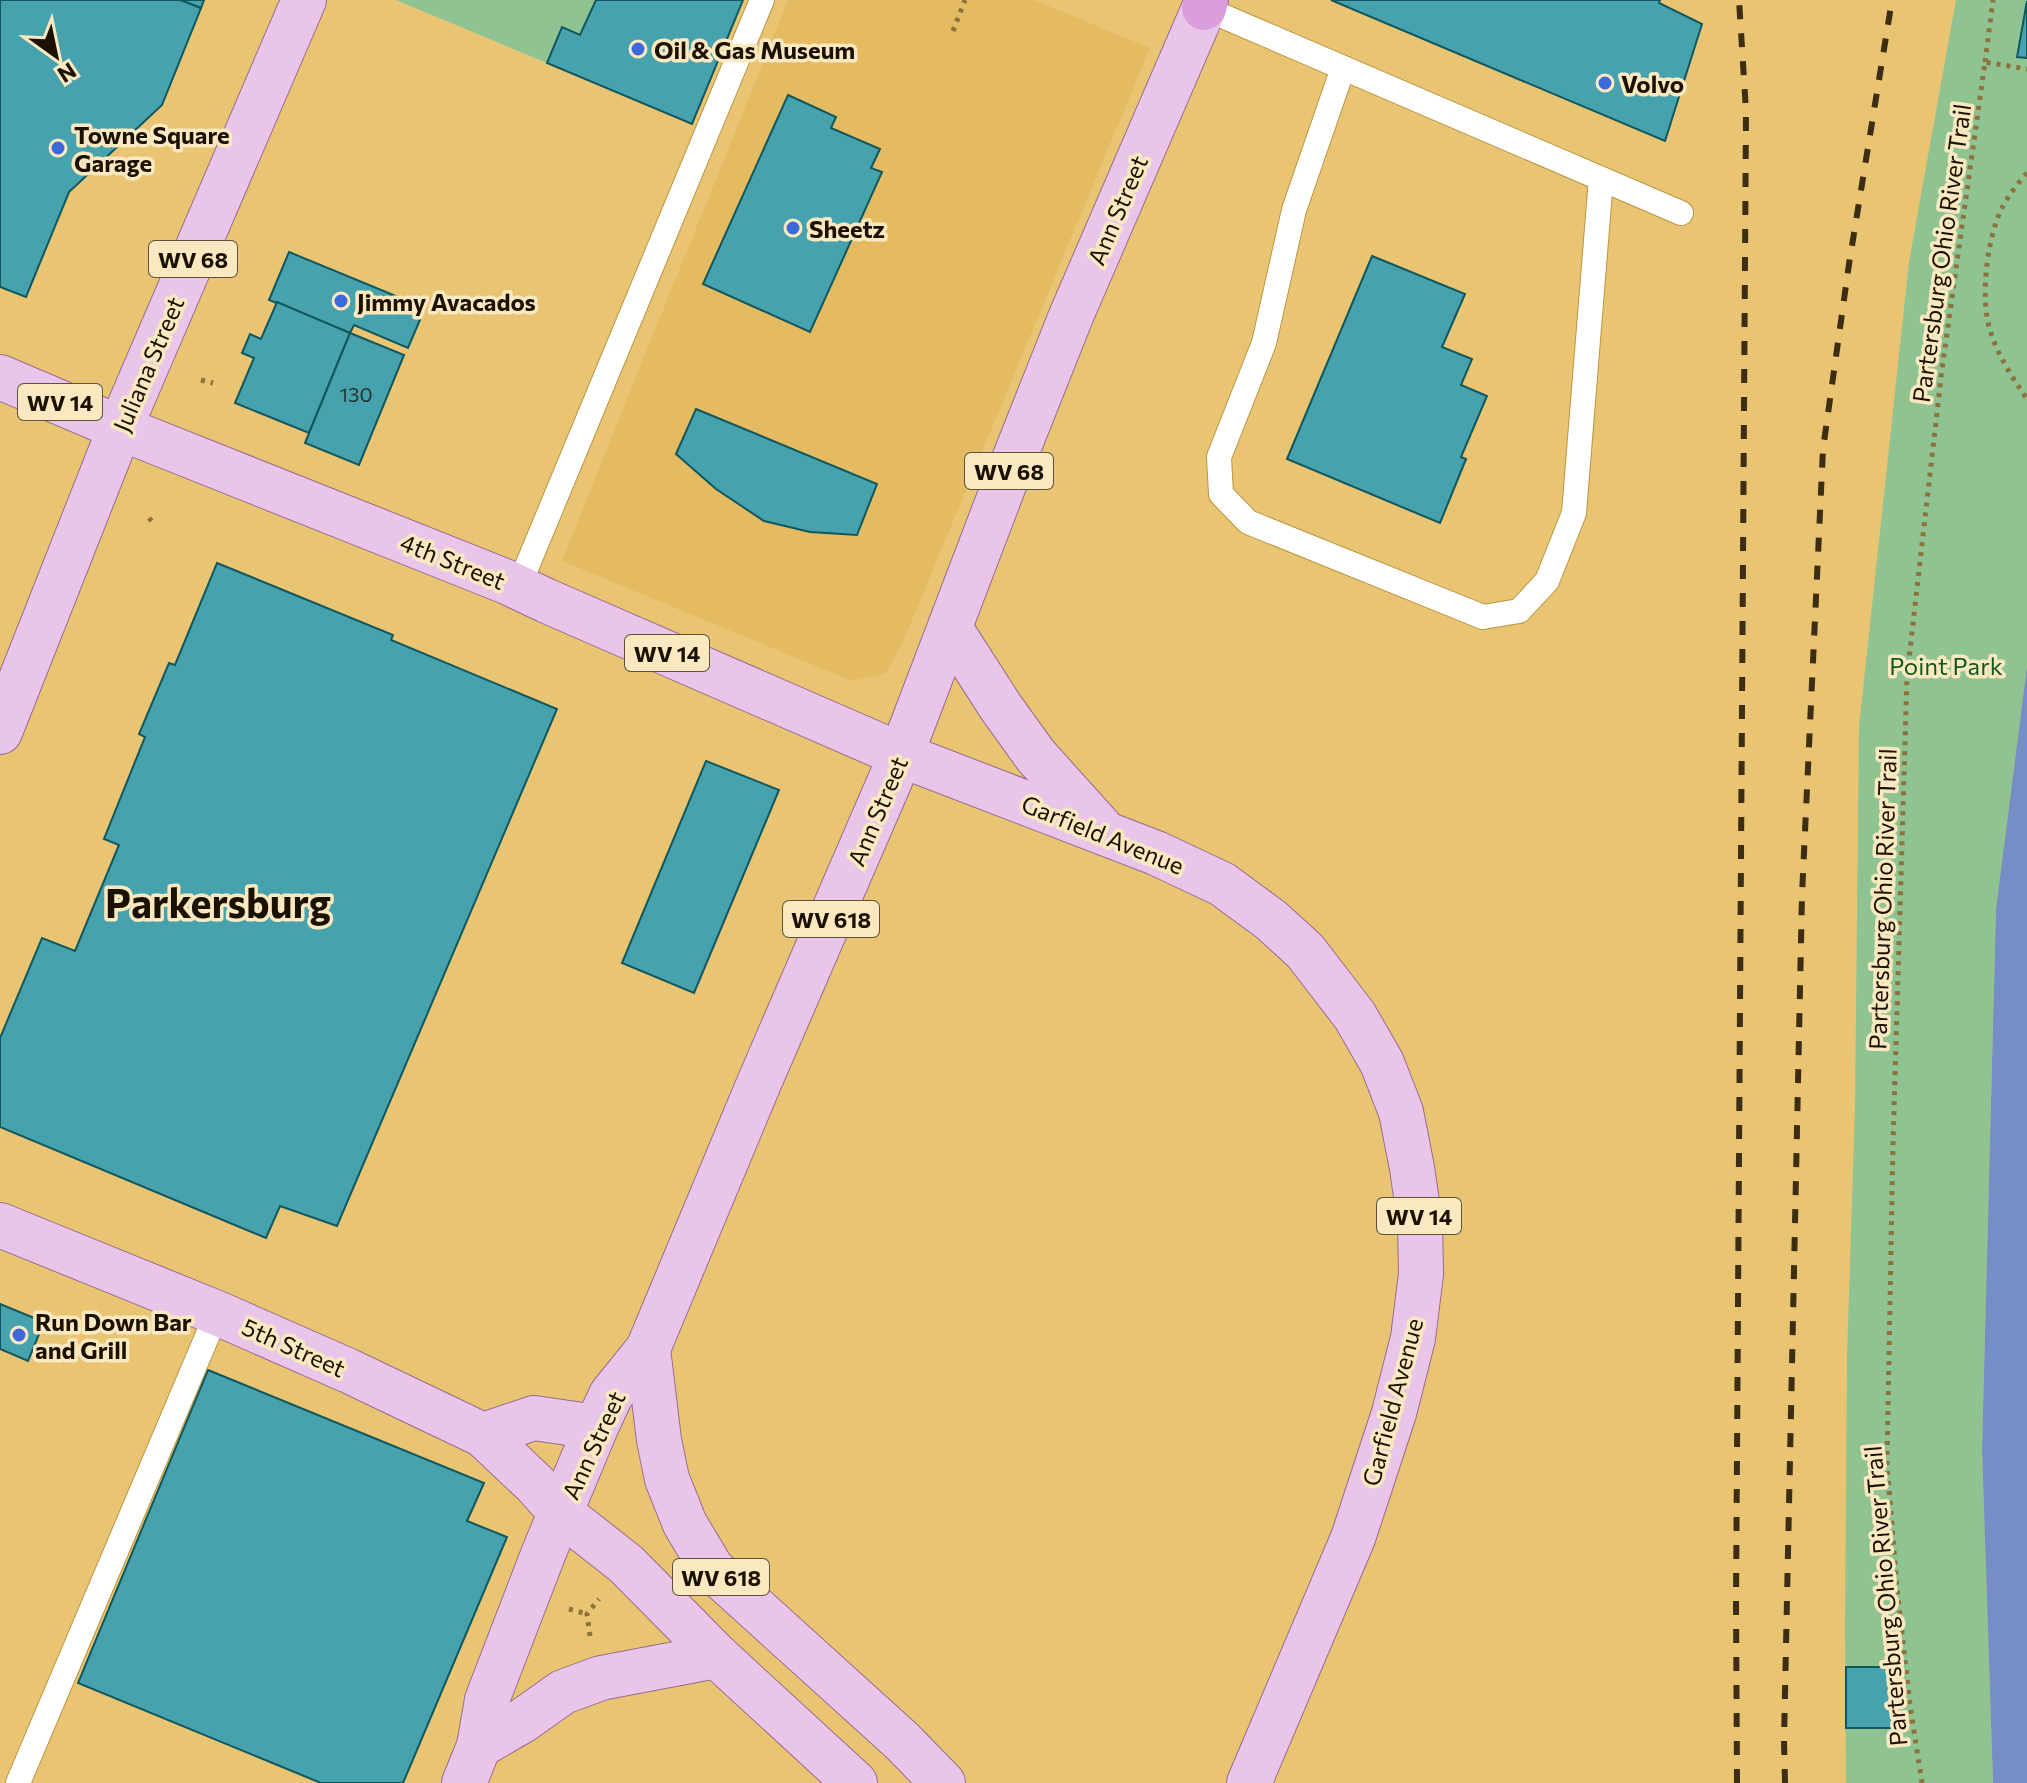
<svg xmlns="http://www.w3.org/2000/svg" width="2027" height="1783" font-family="Commissioner,sans-serif">
	<rect width="100%" height="100%" fill="#e9c472"/>
	<path fill="#e4bb60" d="M788 0H1034L1150 48 902 644 886 673 852 681 562 561Z"/>
	<g fill="#90c392">
		<path d="M396 0H596L580 35 562 27 547 63Z"/>
		<path d="M1956 0H2027V666L1996 909 1982 1449 1993 1783H1846L1845 1629 1847 1357 1855 1106 1859 727 1909 262Z"/>
	</g>
	<path fill="#758ec5" d="M2027 666V1783H1993L1982 1449 1996 909Z"/>
	<g fill="#46a2ad" stroke="#11575e" stroke-width="2">
		<path d="M0 0H181L201 8 162 105 69 192 26 297 0 287Z"/>
		<path d="M181 0H204L201 8Z"/>
		<path d="M596 0H743L692 124 547 63 562 27 580 35Z"/>
		<path d="M1331 0H1660L1659 3 1702 24 1665 141Z"/>
		<path d="M2027 1V58L2017 57Z"/>
		<path d="M788 95 836 117 831 128 880 149 871 168 882 172 810 332 703 284Z"/>
		<path d="M289 252 425 308 408 348 354 325 350 333 269 300Z"/>
		<path d="M1372 256 1465 294 1442 347 1472 359 1461 385 1487 396 1461 457 1466 459 1440 523 1287 459Z"/>
		<path d="M277 302 350 333 309 433 235 403 254 358 242 353 250 334 261 339Z"/>
		<path d="M350 333 404 355 359 465 305 443Z"/>
		<path d="M696 409 877 484 857 535 810 532 764 521 716 489 676 454Z"/>
		<path d="M217 563 393 635 391 640 557 709 337 1226 280 1206 266 1238 0 1127V1038L42 938 75 951 119 845 104 839 145 737 139 734 169 663 175 665Z"/>
		<path d="M706 761 779 790 694 993 622 963Z"/>
		<path d="M0 1304 44 1322 28 1361 0 1349Z"/>
		<path d="M208 1370 484 1483 467 1521 507 1537 403 1783H321L78 1683Z"/>
		<path d="M1846 1667H1891L1892 1728H1846Z"/>
	</g>
	<g fill="none" stroke-linecap="round" stroke-linejoin="round">
		<g stroke="#b99542" stroke-width="26">
			<g id="lane">
				<path d="M1204 8 1681 213"/>
				<path d="M1343 68 1294 210 1264 343 1219 457 1221 494 1248 522 1483 617 1519 611 1547 581 1574 513 1601 179"/>
				<path d="M518 588 762 0"/>
				<path d="M18 1783 217 1313"/>
			</g>
		</g>
		<g stroke="#976d8f" stroke-width="46">
			<g id="primary">
				<path d="M0 377 120 428 507 582 547 601 901 755 1156 853 1222 884 1271 920 1305 951 1355 1016 1382 1063 1401 1112 1412 1168 1420 1223 1421 1274 1413 1338 1394 1413 1353 1538 1249 1783"/>
				<path d="M950 628 1000 706 1036 756 1100 827"/>
				<path d="M0 732 120 428 304 0"/>
				<path d="M0 1225 217 1313 349 1371 483 1435 535 1484 561 1513 626 1564 717 1656 855 1783"/>
				<path d="M648 1349 659 1440 667 1479 685 1524 712 1569 902 1741 943 1783"/>
				<path d="M483 1435 534 1418 596 1427"/>
				<path d="M479 1746 522 1721 563 1692 601 1678 717 1656"/>
				<path d="M464 1783 479 1746 487 1700 544 1552 597 1425 611 1395 648 1349 759 1083 901 755 1007 477 1071 316 1204 8"/>
			</g>
		</g>
		<g stroke="#976d8f" stroke-width="46">
			<path id="highway" d="M1204 8 1206 0"/>
		</g>
		<g stroke="#8c733e" stroke-width="5" stroke-dasharray="4 6" stroke-linecap="butt">
			<path d="M953 31 965 0"/>
			<path d="M1985 62 1993 0"/>
			<path d="M2027 173C2018 183 2008 196 2002 208 1988 236 1982 286 1987 317 1992 347 2010 374 2027 399"/>
			<path d="M201 380 213 383"/>
			<path d="M149 518 154 524"/>
			<path d="M569 1609 587 1614"/>
			<path d="M590 1636 587 1614 599 1599"/>
			<path d="M1922 1783 1910 1705 1897 1588 1887 1463 1893 1143 1907 676 1942 369 1985 62 2027 69"/>
		</g>
		<use href="#lane" stroke="#fff" stroke-width="24"/>
		<use href="#primary" stroke="#e9c5ea" stroke-width="44"/>
		<use href="#highway" stroke="#da9edc" stroke-width="44"/>
		<g stroke="#3d2e13" stroke-width="6" stroke-dasharray="14 14" stroke-linecap="butt">
			<path d="M1737 1783 1736 1602 1746 111 1739 0"/>
			<path d="M1785 1783 1784 1740 1802 895 1823 449 1849 264 1892 0"/>
		</g>
	</g>
	<g fill="#3d68d9" stroke="#fae8c1" stroke-width="3">
		<circle cx="638" cy="49" r="8"/>
		<circle cx="1605" cy="83" r="8"/>
		<circle cx="58" cy="148" r="8"/>
		<circle cx="793" cy="228" r="8"/>
		<circle cx="341" cy="301" r="8"/>
		<circle cx="19" cy="1335" r="8"/>
	</g>
	<g text-anchor="middle" dominant-baseline="central" stroke-width="7" stroke-linejoin="round" paint-order="stroke">
		<g font-size="20" fill="#26352b">
			<text x="356" y="394">130</text>
		</g>
		<g fill="#fae8c1" stroke="#5e523a" stroke-width="2">
			<rect x="149" y="241" width="88" height="36" rx="6"/>
			<rect x="18" y="384" width="84" height="36" rx="6"/>
			<rect x="965" y="453" width="88" height="36" rx="6"/>
			<rect x="625" y="635" width="84" height="36" rx="6"/>
			<rect x="783" y="901" width="96" height="36" rx="6"/>
			<rect x="1377" y="1198" width="84" height="36" rx="6"/>
			<rect x="673" y="1559" width="96" height="36" rx="6"/>
		</g>
		<g font-size="22" font-weight="bold" fill="#1b1100">
			<text x="193" y="259">WV 68</text>
			<text x="60" y="402">WV 14</text>
			<text x="1009" y="471">WV 68</text>
			<text x="667" y="653">WV 14</text>
			<text x="831" y="919">WV 618</text>
			<text x="1419" y="1216">WV 14</text>
			<text x="721" y="1577">WV 618</text>
		</g>
		<g font-size="24" font-weight="bold" fill="#1b1100" stroke="#fae8c1" text-anchor="start">
			<text x="654" y="49">Oil &amp; Gas Museum</text>
			<text x="1621" y="83">Volvo</text>
			<text x="74" y="134">Towne Square<tspan x="74" dy="28">Garage</tspan></text>
			<text x="809" y="228">Sheetz</text>
			<text x="357" y="301">Jimmy Avacados</text>
			<text x="35" y="1321">Run Down Bar<tspan x="35" dy="28">and Grill</tspan></text>
		</g>
		<g font-size="24" fill="#1b1100" stroke="#fae8c1">
			<text transform="translate(1117 210) rotate(-67)">Ann Street</text>
			<text transform="translate(1941 253) rotate(-82)">Partersburg Ohio River Trail</text>
			<text transform="translate(148 364) rotate(-67)">Juliana Street</text>
			<text transform="translate(453 561) rotate(22)">4th Street</text>
			<text transform="translate(877 811) rotate(-67)">Ann Street</text>
			<text transform="translate(1103 834) rotate(22)">Garfield Avenue</text>
			<text transform="translate(1882 899) rotate(-88)">Partersburg Ohio River Trail</text>
			<text transform="translate(294 1347) rotate(24)">5th Street</text>
			<text transform="translate(1392 1402) rotate(-75)">Garfield Avenue</text>
			<text transform="translate(593 1445) rotate(-65)">Ann Street</text>
			<text transform="translate(1885 1596) rotate(-95)">Partersburg Ohio River Trail</text>
		</g>
		<g font-size="24" fill="#0e591b" stroke="#fae8c1">
			<text x="1946" y="665">Point Park</text>
		</g>
		<g font-size="40" font-weight="bold" fill="#1b1100" stroke="#fae8c1">
			<text x="218" y="901">Parkersburg</text>
		</g>
	</g>
	<g transform="translate(56 56) rotate(147)" stroke="#fae8c1" stroke-width="6" paint-order="stroke">
	<path d="M0-6L14 30L0 20L-14 30Z" fill="#1b1100"/>
	<text y="-12" font-size="22" font-weight="bold" text-anchor="middle" fill="#1b1100">N</text>
	</g>
</svg>
